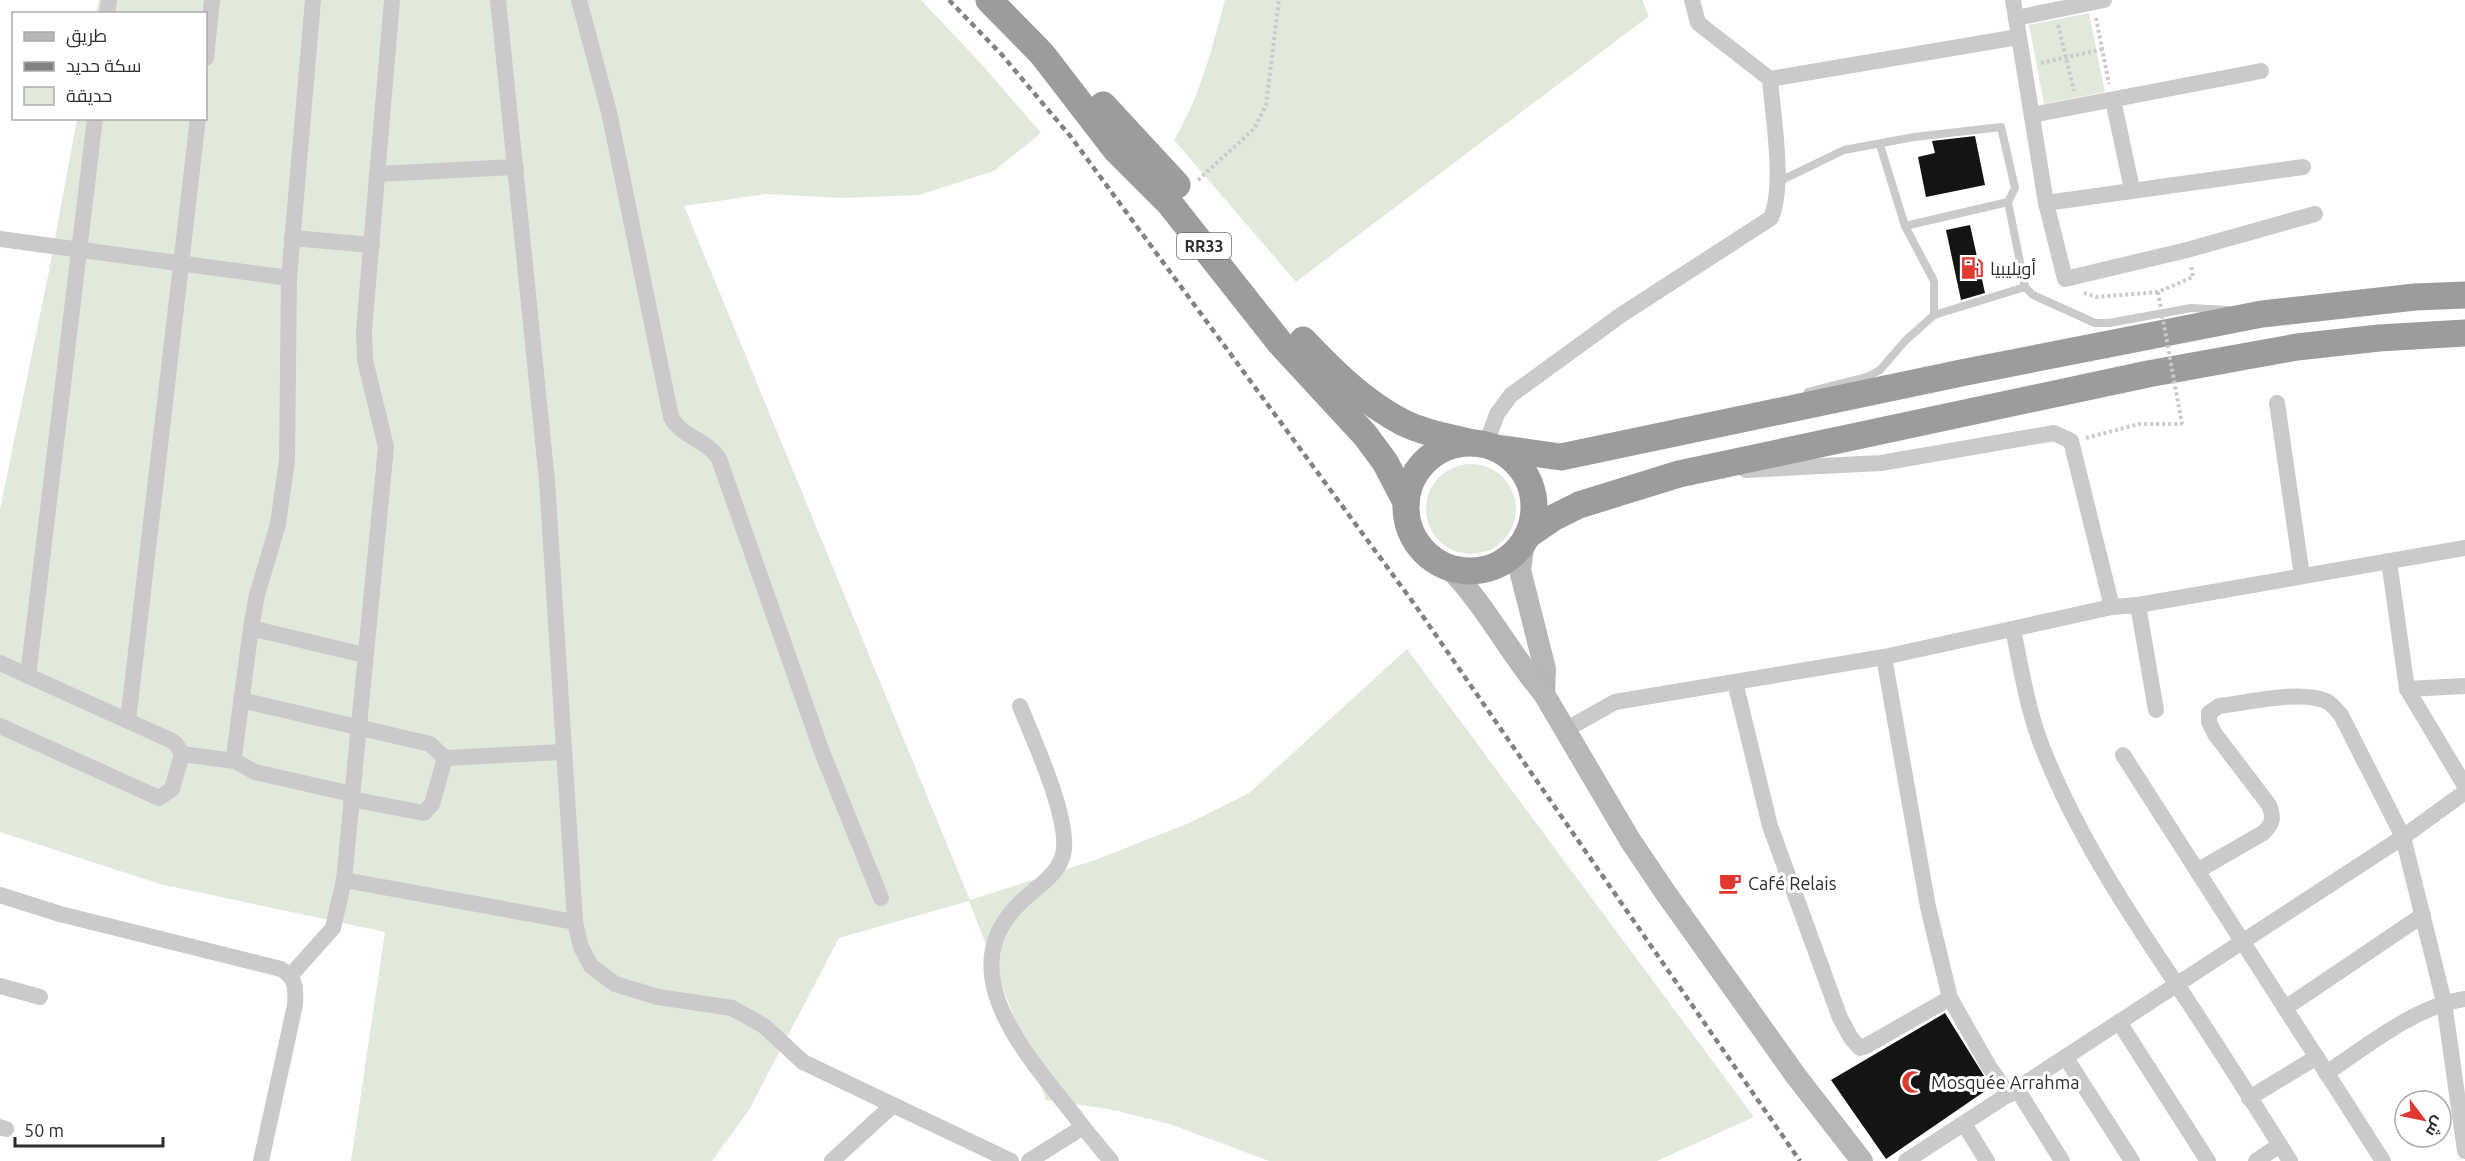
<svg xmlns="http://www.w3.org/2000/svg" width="2465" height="1161" font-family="Ubuntu,Cairo,sans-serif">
	<rect width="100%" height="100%" fill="#fff"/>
	<g fill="#e1eada">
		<path d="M99 0H921L985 68 1041 133 994 171 919 195 843 198 765 194 684 206 970 900 1095 860 1189 823 1249 793 1407 649 1754 1117 1657 1161H1269L1170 1124 1109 1109 1046 1100 969 901 839 938 749 1110 712 1161H351L385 932 160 884 0 832V509L48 276 77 119 206 118V14L96 13Z"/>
		<path d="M1225 0H1642L1649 16 1296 282 1174 140C1200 97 1212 48 1225 0Z"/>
		<path d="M2089 13 2105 92 2044 104 2029 25Z"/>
		<circle cx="1471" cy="509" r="45"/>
	</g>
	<g fill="#141414">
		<path d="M1975 136 1985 185 1926 197 1918 157 1935 153 1932 141Z"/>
		<path d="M1970 225 1985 293 1961 300 1946 230Z"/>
		<path d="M1945 1013 1991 1087 1886 1159 1831 1080Z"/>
	</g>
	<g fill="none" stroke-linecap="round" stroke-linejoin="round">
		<g stroke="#cacaca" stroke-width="4" stroke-dasharray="3 3" stroke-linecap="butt">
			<path d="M2096 18 2109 84"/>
			<path d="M2058 25 2074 91"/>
			<path d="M2041 63 2103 49"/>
			<path d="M1198 180 1254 129 1266 105 1279 0"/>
			<path d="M2084 293 2096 297 2158 292 2193 277 2191 265"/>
			<path d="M2086 438 2139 424H2182"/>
		</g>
		<g stroke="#cacaca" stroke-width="8">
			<path d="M1880 145 1905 226 1934 281V315"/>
			<path d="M1778 182 1844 150 1914 137 2001 127 2015 188 2008 202 2025 287 2033 295 2095 323H2109L2191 308 2228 310"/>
			<path d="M1905 226 2008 202"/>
			<path d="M1808 392 1867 377 1880 370 1905 341 1934 315 2025 287"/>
		</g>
		<g stroke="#cacaca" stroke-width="16">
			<path d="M313 0 289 278 287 460 278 524 257 595 251 628 234 756 235 761 255 772 352 794"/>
			<path d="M498 0 547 481 575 922 581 947 591 966 615 984 658 997 732 1008 764 1026 803 1062 893 1105"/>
			<path d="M579 0 609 112 671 417C682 438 707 439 719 459L822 752 881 898"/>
			<path d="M1692 0 1698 23 1770 79 2018 37"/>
			<path d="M2013 0 2046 203 2065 279 2187 250 2315 214"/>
			<path d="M107 14 109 0"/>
			<path d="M2016 18 2104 0"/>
			<path d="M206 58 212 0"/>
			<path d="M2113 100 2132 189"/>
			<path d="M2032 115 2261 71"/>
			<path d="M377 174 516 167"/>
			<path d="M2046 203 2303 167"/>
			<path d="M292 238 372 245"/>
			<path d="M0 239 289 278"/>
			<path d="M2277 403 2302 576"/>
			<path d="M1486 444 1497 414 1511 395 1621 315 1771 218C1785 185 1773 117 1770 79"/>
			<path d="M1746 470 1881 463 2054 433 2071 441 2112 607"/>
			<path d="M2389 561 2407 689 2465 786"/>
			<path d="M2138 605 2156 710"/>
			<path d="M251 628 364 655"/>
			<path d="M2013 629C2021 668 2027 707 2041 744 2074 830 2126 909 2177 985 2216 1043 2253 1102 2290 1161"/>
			<path d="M1884 657 1928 907 1950 998 1988 1065 2009 1095"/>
			<path d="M0 663 170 740 176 744 182 754 172 789 159 798 0 726"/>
			<path d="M28 676 95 118"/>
			<path d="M1735 682 1770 826 1840 1018 1851 1038 1860 1048 1866 1046 1950 998"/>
			<path d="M2407 689 2465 686"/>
			<path d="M241 700 430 744 445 758"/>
			<path d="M1020 706C1034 741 1067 812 1064 849 1062 874 1034 888 1019 904 945 977 1038 1066 1083 1127"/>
			<path d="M128 721 198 118"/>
			<path d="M1567 729 1615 702 1884 657 2112 607 2138 605 2465 548"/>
			<path d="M182 754 235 761"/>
			<path d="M2123 755 2383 1161"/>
			<path d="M351 799 424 813 432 804 445 758 562 752"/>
			<path d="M2197 871 2263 833C2273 824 2274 818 2269 805L2215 734 2209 722V713L2219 706C2247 703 2302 689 2328 702 2333 705 2337 711 2341 715L2403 837 2444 1002 2465 1151"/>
			<path d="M344 880 575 922"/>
			<path d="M0 895 60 914 281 969C296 978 296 988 295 1005L261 1161"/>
			<path d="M291 975 333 928 344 880 386 447 365 360 364 330 392 0"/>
			<path d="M0 986 40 997"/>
			<path d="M2285 1008 2423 915"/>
			<path d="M2119 1022 2208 1161"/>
			<path d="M2066 1058 2132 1161"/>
			<path d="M2326 1073C2368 1046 2415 1006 2465 999"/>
			<path d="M2017 1089 2062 1161"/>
			<path d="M2249 1098 2317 1057"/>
			<path d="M1964 1124 1987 1161"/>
			<path d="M0 1127 6 1129"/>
			<path d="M832 1161 893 1105 1011 1161"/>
			<path d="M1029 1161 1083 1127 1111 1161"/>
			<path d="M1906 1161 2403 837 2465 792"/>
			<path d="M2256 1161 2280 1145"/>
		</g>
		<g stroke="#b7b7b7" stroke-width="22">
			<path d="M1524 541 1520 570 1545 669 1544 694"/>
			<path d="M1448 567C1486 605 1509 653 1544 694L1630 840 1665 892 1796 1076 1862 1161"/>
		</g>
		<g stroke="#9c9c9c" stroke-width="27">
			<path d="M989 0 1042 54 1116 150 1170 204 1280 343 1365 435 1385 462 1406 502"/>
			<path d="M1103 105 1177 185"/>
			<path d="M1303 340C1332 371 1364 402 1402 422 1424 433 1449 437 1473 443"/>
			<circle cx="1470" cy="507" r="64"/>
			<path d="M1497 448 1561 457 1966 372 2262 314 2415 297 2465 295"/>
			<path d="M1527 536 1553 518 1579 505 1679 474 2148 374 2297 347 2379 338 2465 333"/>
		</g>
		<path stroke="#828282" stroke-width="4.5" stroke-dasharray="6 4.5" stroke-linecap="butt" d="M949 0 1002 55 1071 137 1415 605 1800 1161"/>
		<path stroke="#cacaca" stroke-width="4" stroke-dasharray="3 3" stroke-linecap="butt" d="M2158 292 2182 424"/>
	</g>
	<defs>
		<g id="fuel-bare" transform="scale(1.8)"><path d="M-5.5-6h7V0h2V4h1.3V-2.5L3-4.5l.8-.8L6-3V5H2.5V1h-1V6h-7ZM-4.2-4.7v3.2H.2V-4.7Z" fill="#e13932" stroke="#fff" stroke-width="2.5" paint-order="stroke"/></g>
		<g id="cafe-bare" transform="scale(1.8)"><path d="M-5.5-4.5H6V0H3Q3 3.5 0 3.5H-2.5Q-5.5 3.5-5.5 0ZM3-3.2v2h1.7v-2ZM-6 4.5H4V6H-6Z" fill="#e13932" stroke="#fff" stroke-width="2.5" paint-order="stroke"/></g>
		<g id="mosque-bare" transform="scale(1.8)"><path d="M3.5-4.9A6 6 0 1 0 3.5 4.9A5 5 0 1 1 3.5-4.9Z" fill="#e13932" stroke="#fff" stroke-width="2.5" paint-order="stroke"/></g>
	</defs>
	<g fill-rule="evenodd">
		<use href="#fuel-bare" x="1972" y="268"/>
		<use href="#cafe-bare" x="1730" y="883"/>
		<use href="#mosque-bare" x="1913" y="1082"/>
	</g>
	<g text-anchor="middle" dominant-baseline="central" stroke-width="6" stroke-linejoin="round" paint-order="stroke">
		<rect fill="#fff" stroke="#6c6c6c" stroke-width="1.5" x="1177" y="233" width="54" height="26" rx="4.5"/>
		<g font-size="16" font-weight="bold" fill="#2d2d2d">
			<text x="1204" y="246">RR33</text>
		</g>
		<g font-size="18" fill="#2d2d2d" stroke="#fff" text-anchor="start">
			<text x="1990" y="268">أويليبيا</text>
			<text x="1748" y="883">Café Relais</text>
			<text x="1931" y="1082">Mosquée Arrahma</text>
		</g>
	</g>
	<rect x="12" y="12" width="195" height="108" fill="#ffffff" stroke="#ababab" stroke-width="1.5"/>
	<rect x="24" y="32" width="30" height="9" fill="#b7b7b7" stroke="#ababab" stroke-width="1.5"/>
	<text x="66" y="42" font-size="18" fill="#2d2d2d">طريق</text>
	<rect x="24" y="62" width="30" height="9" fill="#828282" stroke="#ababab" stroke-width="1.5"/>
	<text x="66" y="72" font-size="18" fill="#2d2d2d">سكة حديد</text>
	<rect x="24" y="87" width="30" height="18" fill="#e1eada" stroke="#ababab" stroke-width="1.5"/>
	<text x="66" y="102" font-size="18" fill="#2d2d2d">حديقة</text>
	<g transform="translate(2423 1119) rotate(122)"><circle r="28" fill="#ffffff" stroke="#ababab" stroke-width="1.5"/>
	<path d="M0-4.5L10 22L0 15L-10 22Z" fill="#e13932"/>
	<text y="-9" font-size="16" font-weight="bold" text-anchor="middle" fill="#2d2d2d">ش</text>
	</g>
	<path d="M15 1137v9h148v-9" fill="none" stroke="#2d2d2d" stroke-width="3"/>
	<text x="24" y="1137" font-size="18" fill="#2d2d2d" stroke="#ffffff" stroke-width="4.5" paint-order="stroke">50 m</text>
</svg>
